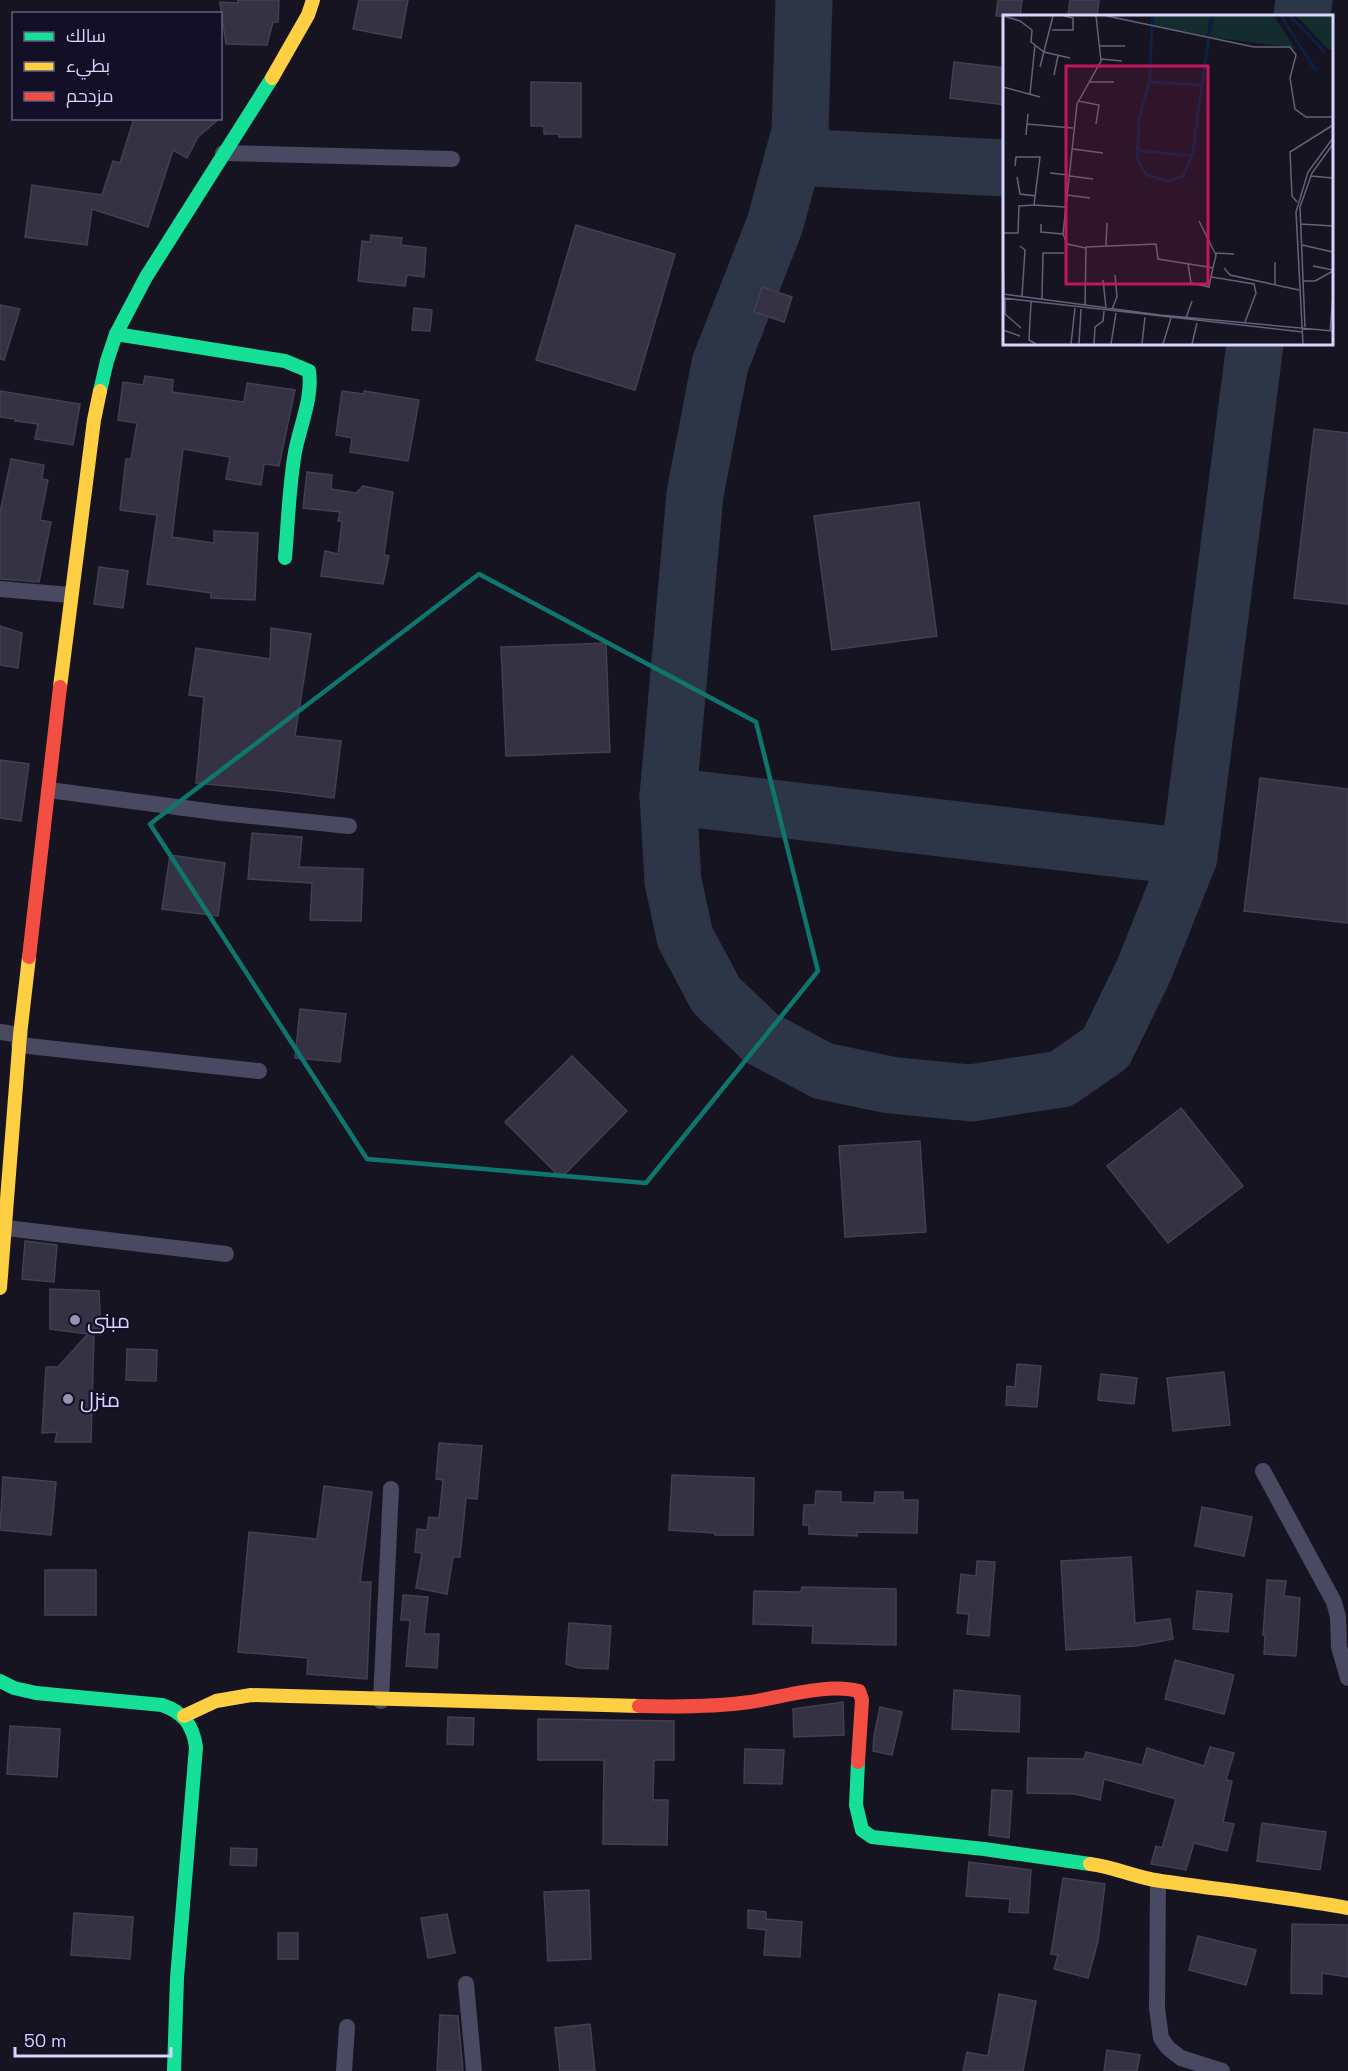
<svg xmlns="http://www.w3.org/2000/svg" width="1348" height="2071" font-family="'Space Grotesk',Cairo,sans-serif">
	<rect width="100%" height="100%" fill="#161421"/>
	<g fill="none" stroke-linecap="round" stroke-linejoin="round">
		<g stroke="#2c3646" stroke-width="57">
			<path d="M804 0 800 132 775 224 720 364 695 494 668 796 673 881 685 937 716 995 761 1038 823 1071 890 1085 971 1093 1061 1079 1106 1048 1144 970 1189 857 1255 344"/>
			<path d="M1302 16 1304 0"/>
			<path d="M794 157 1004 168"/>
			<path d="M668 796 1189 857"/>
		</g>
	</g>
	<g fill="#343243" stroke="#433f54" stroke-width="1.5">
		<path d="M238 0H279L278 22H273L267 45 226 44 220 2 238 3Z"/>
		<path d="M359 0H408L401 38 353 29Z"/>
		<path d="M998 0H1022L1020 16H996Z"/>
		<path d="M1070 0H1099L1097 16H1068Z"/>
		<path d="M954 62 1005 68V105L950 98Z"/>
		<path d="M531 82 581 83V137H559V134H544V126H531Z"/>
		<path d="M134 118H220L198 137 187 158 173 150 148 227 92 209 87 245 25 237 32 185 102 195 113 161 120 163Z"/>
		<path d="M576 225 675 254 635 390 536 360Z"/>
		<path d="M371 235 402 238 401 245 426 248 424 277 407 275 405 286 358 281 362 241 370 242Z"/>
		<path d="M762 287 792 297 784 322 754 312Z"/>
		<path d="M0 305 20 309 4 360 0 359Z"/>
		<path d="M414 308 432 310 430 331 412 330Z"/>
		<path d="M145 376 173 380 172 392 244 402 247 383 295 390 279 466 264 464 261 485 226 479 230 457 183 449 172 537 214 543V531L258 533 255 600 211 598V593L147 584 157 515 120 510 126 459H131L137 423 118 420 123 382 143 385Z"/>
		<path d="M0 391 80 404 73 445 35 439 38 424 15 421 16 419 0 417Z"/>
		<path d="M342 391 364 394V391L419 400 408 461 350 452 352 438 336 435Z"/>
		<path d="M1314 429 1348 433V604L1294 598Z"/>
		<path d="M11 459 44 465 42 479 48 480 40 520 51 522 39 582 0 579V513Z"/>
		<path d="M307 472 332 475 331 489 356 493 363 486 393 492 384 555 389 556 383 584 321 576 325 551 338 554 342 521H338L340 512 303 508Z"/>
		<path d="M919 502 937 636 832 650 814 516Z"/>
		<path d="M99 567 128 571 123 608 94 604Z"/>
		<path d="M0 626 22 633 18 668 0 665Z"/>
		<path d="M271 628 311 634 295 736 341 741 334 798 280 791 196 783 204 697 189 695 196 648 270 659Z"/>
		<path d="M606 643 610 752 506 756 501 647Z"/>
		<path d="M0 760 29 764 21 821 0 818Z"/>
		<path d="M1260 778 1348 789V923L1244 911Z"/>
		<path d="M252 833 302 837 299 867 363 869 361 921 310 920 312 883 248 879Z"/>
		<path d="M170 855 225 863 218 916 162 909Z"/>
		<path d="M300 1009 346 1014 340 1062 295 1058Z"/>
		<path d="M572 1056 627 1111 561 1178 505 1122Z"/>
		<path d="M1181 1108 1243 1186 1168 1243 1107 1166Z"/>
		<path d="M920 1141 926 1232 845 1237 839 1146Z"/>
		<path d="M25 1241 57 1245 54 1282 22 1279Z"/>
		<path d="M50 1289 99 1291 101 1335 94 1334 91 1442H55L57 1432 42 1433 46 1367H58L88 1334 50 1329Z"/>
		<path d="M127 1349 157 1350 156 1381 126 1380Z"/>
		<path d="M1017 1364 1041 1366 1037 1407 1006 1405 1007 1386 1015 1387Z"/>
		<path d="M1224 1372 1230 1425 1173 1431 1167 1378Z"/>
		<path d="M1101 1374 1137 1378 1134 1404 1098 1400Z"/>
		<path d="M439 1443 482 1446 477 1499 466 1498 460 1557H453L447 1594 416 1588 422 1553 415 1552 417 1529 427 1530 429 1517 439 1518 443 1480 436 1479Z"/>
		<path d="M672 1475 754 1478 753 1535H715V1533L669 1530Z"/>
		<path d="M3 1477 56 1482 51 1535 0 1530Z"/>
		<path d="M324 1486 372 1492 360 1582H371L367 1679 307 1674 308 1658 238 1652 249 1532 317 1539Z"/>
		<path d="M816 1491 841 1492V1502L874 1503 875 1492H903V1500H918L917 1533 857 1532V1536L809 1534V1525H803L804 1505H815Z"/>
		<path d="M1202 1507 1252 1517 1244 1556 1195 1546Z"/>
		<path d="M1131 1557 1135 1623 1170 1619 1173 1639 1136 1646 1066 1650 1061 1561Z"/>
		<path d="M977 1561 995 1562 989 1636 967 1634 969 1614 957 1613 961 1574 976 1576Z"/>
		<rect x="45" y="1570" width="51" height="45"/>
		<path d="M1267 1580 1286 1581 1284 1596 1300 1598 1296 1656 1264 1654 1265 1635H1263Z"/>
		<path d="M802 1587 896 1589V1645L812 1643 813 1626 753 1624 754 1591 801 1592Z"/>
		<path d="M1197 1591 1232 1594 1228 1632 1193 1629Z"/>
		<path d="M403 1595 428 1597 424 1634H439L437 1668 406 1666 410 1620H401Z"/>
		<path d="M569 1623 611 1626 608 1669 578 1668 566 1664Z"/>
		<path d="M1175 1660 1234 1675 1224 1714 1165 1699Z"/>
		<path d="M954 1690 1020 1696 1019 1732 952 1729Z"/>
		<path d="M843 1702 844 1735 794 1737 793 1709Z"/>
		<path d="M880 1707 902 1712 892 1755 873 1751 874 1736Z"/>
		<path d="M448 1717 474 1718 473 1745 447 1744Z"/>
		<path d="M538 1719 674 1721V1760H654L653 1800H668L667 1845 603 1844 604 1760H538Z"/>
		<path d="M10 1726 60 1729 57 1777 7 1774Z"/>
		<path d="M1210 1747 1234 1753 1226 1780 1232 1781 1223 1822 1234 1824 1227 1851 1194 1843 1186 1870 1151 1864 1156 1846 1162 1848 1176 1799 1104 1779 1100 1800 1075 1794 1027 1793 1028 1758 1084 1759 1086 1752 1142 1765 1147 1748 1204 1766Z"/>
		<path d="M745 1749 784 1750 782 1784 744 1783Z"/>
		<path d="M992 1790 1012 1791 1009 1838 989 1835Z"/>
		<path d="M1262 1823 1326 1832 1320 1870 1257 1861Z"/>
		<path d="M231 1848 257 1849 256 1866 230 1865Z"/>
		<path d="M969 1862 1031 1870 1028 1913 1009 1912 1010 1899 966 1896Z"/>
		<path d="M1063 1878 1105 1884 1098 1941 1088 1978 1054 1969 1058 1955 1051 1954Z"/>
		<path d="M589 1890 591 1959 548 1961 544 1892Z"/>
		<path d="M748 1910 766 1912V1919L802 1922 800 1957 764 1955 766 1930 748 1928Z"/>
		<path d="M74 1913 133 1917 130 1959 71 1955Z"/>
		<path d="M447 1914 455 1953 428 1958 421 1918Z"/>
		<path d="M1292 1924 1348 1925V1977L1322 1973V1994L1291 1993Z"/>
		<rect x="278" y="1933" width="20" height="26"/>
		<path d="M1198 1936 1256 1950 1246 1985 1189 1970Z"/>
		<path d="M999 1994 1036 2001 1023 2071H963L967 2052 988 2056Z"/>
		<path d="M440 2015 458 2016 463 2071H437Z"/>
		<path d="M590 2024 595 2071H560L555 2028Z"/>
		<path d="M1107 2050 1140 2055 1137 2071H1104Z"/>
	</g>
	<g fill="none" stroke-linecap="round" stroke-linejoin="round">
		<g stroke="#4a4962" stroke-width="16">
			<path d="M223 153 452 159"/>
			<path d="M0 589 70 595"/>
			<path d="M49 790 222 813 349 826"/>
			<path d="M0 1032 20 1035"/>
			<path d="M19 1045 259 1071"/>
			<path d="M6 1228 226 1254"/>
			<path d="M1263 1471 1334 1602 1338 1617 1339 1647 1348 1678"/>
			<path d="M381 1701 391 1489"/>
			<path d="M1158 1881 1157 2008 1161 2038 1168 2048 1181 2058 1222 2071"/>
			<path d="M466 1984 474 2071"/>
			<path d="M344 2071 347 2027"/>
		</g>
		<g stroke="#16e098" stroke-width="14">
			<path d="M116 334 285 361 309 371C313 397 300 426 295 452 289 487 288 523 285 558"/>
			<path d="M100 391 107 361 116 334 146 277 272 78"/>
			<path d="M0 1681 14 1688 36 1693 162 1705C183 1712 193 1725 196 1747L177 1978 174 2071"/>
			<path d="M858 1762 856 1805 862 1830 872 1837 984 1849 1090 1864"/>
		</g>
		<g stroke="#ffcf43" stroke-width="14">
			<path d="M272 78 308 15 313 0"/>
			<path d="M60 687 94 420 100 391"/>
			<path d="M0 1288 20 1035 29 957"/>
			<path d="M184 1716 216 1701 251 1695 639 1706"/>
			<path d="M1090 1864C1115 1867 1137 1878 1161 1881 1224 1890 1286 1897 1348 1908"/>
		</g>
		<g stroke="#f24e42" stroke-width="14">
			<path d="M29 957 60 687"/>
			<path d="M639 1706C676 1707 713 1707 750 1702 783 1697 826 1683 859 1691L862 1700 858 1762"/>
		</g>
	</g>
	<path fill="none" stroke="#0f766e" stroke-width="4.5" stroke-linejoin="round" d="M479 574 756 722 818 971 646 1183 367 1159 150 824Z"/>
	<g fill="#9591b1" stroke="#130f26" stroke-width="2">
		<circle cx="75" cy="1320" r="6"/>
		<circle cx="68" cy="1399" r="6"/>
	</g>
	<g text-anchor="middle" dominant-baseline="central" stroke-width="4.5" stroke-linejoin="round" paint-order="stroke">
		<g font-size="21" fill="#d9d4ff" stroke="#130f26" text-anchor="start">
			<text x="87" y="1320">مبنى</text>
			<text x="80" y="1399">منزل</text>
		</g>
	</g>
	<g transform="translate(1003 15)">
		<rect width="330" height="330" fill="#161421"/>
		<path d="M151 1H207L204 21 151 11ZM211 1H271L292 33 207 22ZM293 1H330V35L325 34Z" fill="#132c2d"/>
		<path fill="none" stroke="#0d2144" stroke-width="3" d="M149 1 147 64 136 103 134 144 143 160 166 166 180 161 189 141 209 1M278 1 313 56M287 1 322 37M147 67 198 70M133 135 189 141"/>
		<path fill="none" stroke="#64617a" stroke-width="1.5" d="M1 1 17 6 29 15 28 27 41 37 67 43M104 1 251 32H287L293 40 287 63 292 94 303 102H330M49 15H70V3L61 1M97 31H122M98 44 119 46M37 52 50 1M51 60 55 41M87 67H111M0 72 37 82M27 79 32 30M75 86 96 90 93 109M24 109 70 113M23 120 25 99M70 134 100 138M12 151 13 142H37L31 190 62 192M47 158 65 160M67 161 90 164M308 161 330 163M14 162 17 179 33 181M64 180 87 183M294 187 289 181 287 137 330 110M196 206 213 240 210 253M38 209V217L60 219M298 209 330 211M0 218H15L16 191 31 190M103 230 104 208M299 230 330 237M17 231 22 235 19 281M82 232 153 229 155 244 205 252 210 253 208 262 251 269 253 278 242 307M0 238 1 279M212 238 231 239M185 249 188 268 206 272 208 262M310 251 330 255M221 253 227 260 296 275M100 265 103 293M300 266H312L330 256M272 271V247M0 279 157 300 330 316M0 283 300 317M2 283V299L18 313M39 284 40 238H61M28 287 26 325 33 329M82 290 83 233 64 229 60 219 74 89 98 46 93 1M109 294 114 282 112 260M183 303 189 286M302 312 297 192 309 158 330 129M0 315 17 321M327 316 330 280M68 329 72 293M76 329 78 294M91 329 92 312 100 306 101 296M108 329 113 298M139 329 142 302M160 329 168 303M189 329 194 308M300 329 293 197 305 157 330 123"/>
		<path fill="#c2185b" fill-opacity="0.15" stroke="#c2185b" stroke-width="3" d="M63 51H205V269H63Z"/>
		<rect width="330" height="330" fill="none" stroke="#d9d4ff" stroke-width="3"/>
	</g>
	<rect x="12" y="12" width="210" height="108" fill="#130f26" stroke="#625e7d" stroke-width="1.5"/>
	<rect x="24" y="32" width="30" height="9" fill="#16e098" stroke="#625e7d" stroke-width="1.5"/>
	<text x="66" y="42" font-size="18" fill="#d9d4ff">سالك</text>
	<rect x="24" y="62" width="30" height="9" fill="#ffcf43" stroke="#625e7d" stroke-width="1.5"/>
	<text x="66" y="72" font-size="18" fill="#d9d4ff">بطيء</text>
	<rect x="24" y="92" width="30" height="9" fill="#f24e42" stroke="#625e7d" stroke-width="1.5"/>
	<text x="66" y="102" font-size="18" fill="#d9d4ff">مزدحم</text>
	<path d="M15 2047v9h156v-9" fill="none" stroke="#d9d4ff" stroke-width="3"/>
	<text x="24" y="2047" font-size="18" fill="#d9d4ff" stroke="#130f26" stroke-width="4.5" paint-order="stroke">50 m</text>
</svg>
